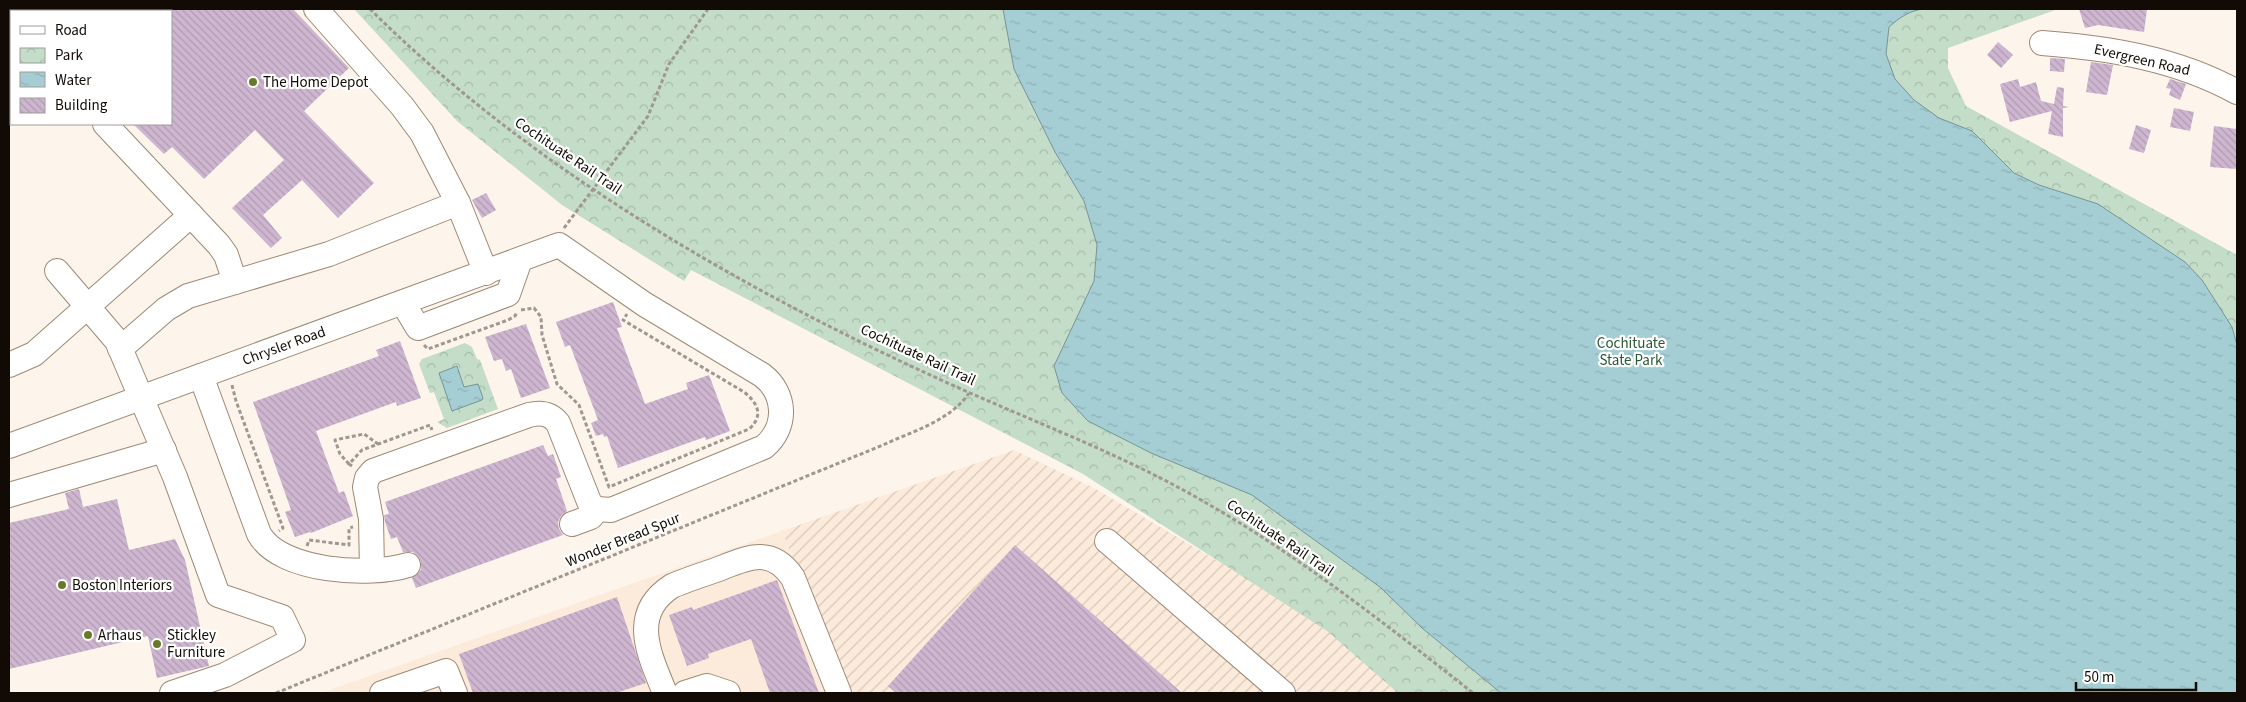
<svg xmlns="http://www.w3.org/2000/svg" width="2246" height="702" font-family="'Source Sans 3',sans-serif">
	<defs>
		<pattern id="industrial-furrows" width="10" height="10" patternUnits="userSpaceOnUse" patternTransform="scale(1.25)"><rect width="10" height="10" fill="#fcebdb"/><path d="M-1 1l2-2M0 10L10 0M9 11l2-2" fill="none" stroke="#d7c8ba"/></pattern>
		<pattern id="park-crowns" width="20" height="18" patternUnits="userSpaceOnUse" patternTransform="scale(1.25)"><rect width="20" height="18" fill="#c3ddc8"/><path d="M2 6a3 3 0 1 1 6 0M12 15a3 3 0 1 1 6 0" fill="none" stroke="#a6bcaa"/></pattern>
		<pattern id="water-ripples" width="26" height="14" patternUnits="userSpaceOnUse" patternTransform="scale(1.25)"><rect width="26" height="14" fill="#a4ced4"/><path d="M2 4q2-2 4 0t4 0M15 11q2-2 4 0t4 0" fill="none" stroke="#8cb0b4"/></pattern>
		<pattern id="building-back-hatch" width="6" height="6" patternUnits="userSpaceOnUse" patternTransform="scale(1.25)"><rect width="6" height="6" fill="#ceb6d0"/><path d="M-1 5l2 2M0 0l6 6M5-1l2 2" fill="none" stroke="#b09bb1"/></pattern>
	</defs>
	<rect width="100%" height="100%" fill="#fdf4eb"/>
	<path fill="#fcebdb" d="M782 531 848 693H321Z"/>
	<path fill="url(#industrial-furrows)" d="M1014 450 1094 488 1301 610 1414 693H848L782 531Z"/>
	<g fill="url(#park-crowns)">
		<path d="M354 9H2058L1948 48V68L1966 106 2237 255V693H1398L1327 631 1083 474 691 270 684 281 562 205 457 121Z"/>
		<path d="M465 343 472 347 477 359 480 360 498 409 447 428 437 422 444 419 434 392 430 393 419 364 422 359Z"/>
	</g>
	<g fill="url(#water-ripples)" stroke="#789496">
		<path d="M1003 9H1924C1910 10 1899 18 1889 27L1886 54 1895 79 1914 100 1939 118 1972 131 2014 173 2039 185 2098 204 2185 262 2202 280 2218 305 2232 327 2237 345V693H1501L1422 628 1380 587 1252 495 1151 453 1088 421 1062 393 1054 366 1094 281 1097 245 1084 201 1055 152 1014 69Z"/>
		<path d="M457 366 464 387 478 384 483 398 482 400 452 411 439 373Z"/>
	</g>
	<g fill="url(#building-back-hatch)">
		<path d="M171 9H293L349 68 304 111 374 183 338 218 302 180 263 215 282 238 271 248 232 208 284 160 255 130 204 179 172 147 164 154 133 124H171Z"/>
		<path d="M2079 9H2147L2144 32 2098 25 2085 28Z"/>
		<path d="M1998 42 2013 55 2001 68 1987 55Z"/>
		<path d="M2050 58 2065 59 2064 72 2050 71Z"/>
		<path d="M2091 62 2113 65 2107 95 2086 92Z"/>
		<path d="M2018 79 2020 87 2036 82 2041 101 2054 104 2057 87 2064 88 2063 106 2069 107 2063 108V137L2048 134 2052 111 2010 122 2000 84Z"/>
		<path d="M2170 79 2186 84 2180 100 2169 95 2171 89 2166 88Z"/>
		<path d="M2174 108 2194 112 2190 131 2170 127Z"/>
		<path d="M2136 125 2151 130 2144 153 2129 149Z"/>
		<path d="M2214 126 2237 129V169L2210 167Z"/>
		<path d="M486 193 496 210 482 218 472 200Z"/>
		<path d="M613 302 622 327 617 328 645 404 688 389 686 383 709 375 730 431 706 440 705 437 618 468 607 436 604 437 603 434 596 436 591 423 598 420 570 345 565 347 556 322Z"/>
		<path d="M526 324 550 388 521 398 511 369 506 371 502 359 494 361 485 337Z"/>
		<path d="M400 341 421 398 397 406 396 402 316 431 339 493 344 491 353 516 311 533 310 532 295 537 285 512 291 510 253 402 379 356 376 350Z"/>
		<path d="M543 445 548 456 553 454 561 477 556 479 567 511 561 516 558 522 559 529 563 535 416 588 412 578 421 570V562L413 552H403L397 537 391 539 385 522 384 515 389 514 385 502Z"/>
		<path d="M79 489 83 507 117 499 129 550 175 539 185 560 209 666 157 678 148 636 9 669V523L69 509 65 493Z"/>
		<path d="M1015 545 1182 693H896L888 686Z"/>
		<path d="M777 580 819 693H770L751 639 708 654 709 658 687 666 669 615 692 607 693 610Z"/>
		<path d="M617 597 646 683 616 693H473L459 654Z"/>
	</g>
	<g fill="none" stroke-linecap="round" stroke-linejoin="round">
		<g stroke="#9e8975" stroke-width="26">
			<g id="minor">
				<path d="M316 9 402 106 422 133 458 203 486 273"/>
				<path d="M9 22 11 25"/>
				<path d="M2042 43C2110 48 2177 59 2237 92"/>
				<path d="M105 124 219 245 226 255 235 282"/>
				<path d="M57 271 117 341 175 477 218 595 282 617 293 640 225 675 172 693"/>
				<path d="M403 303 418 328 508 294 520 260"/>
				<path d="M120 349 166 309 188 296 329 254 458 203"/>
				<path d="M9 365 34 354 191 215"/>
				<path d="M201 376 259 534C280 572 370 577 408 565"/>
				<path d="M9 446 559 245 644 304 762 375C786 393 788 427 764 447L611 510 597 509 590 504 558 423C550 413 541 412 529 415L373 471 367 478 365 487 371 519 372 570"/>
				<path d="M9 495 164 450"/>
				<path d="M572 524 591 517 597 509"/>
				<path d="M1107 541 1283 693"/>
				<path d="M382 693 446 671 455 693"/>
				<path d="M665 693C650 656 628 614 672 586 686 580 701 575 716 570 747 558 771 545 793 578L839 693"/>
				<path d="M685 693 707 686 728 693"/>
			</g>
		</g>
		<g stroke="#a09790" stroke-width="3" stroke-dasharray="4 2.5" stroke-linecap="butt">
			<path d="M370 9C528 166 737 287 939 379 1017 415 1096 444 1172 484 1280 541 1378 618 1473 693"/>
			<path d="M564 228 648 116 669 64 708 9"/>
			<path d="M521 310 534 308 541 317 542 335 557 384 579 405 609 487 749 429C764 416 758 403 744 392L623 320 627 314"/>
			<path d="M424 345 428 349 508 320 515 316 517 312"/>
			<path d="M232 385 236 401 283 528 279 531"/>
			<path d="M349 464 340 454 335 440 364 434 378 444"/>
			<path d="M352 466 349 464 362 450 430 425 432 430"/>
			<path d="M307 546 309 540 349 545V528L353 527"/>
			<path d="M276 693 883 445C913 431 950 421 969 393"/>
		</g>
		<use href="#minor" stroke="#fff" stroke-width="24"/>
	</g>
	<g fill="#667a29" stroke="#fff" stroke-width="2">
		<circle cx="253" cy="82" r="5"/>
		<circle cx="62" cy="585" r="5"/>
		<circle cx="88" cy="635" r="5"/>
		<circle cx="157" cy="644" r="5"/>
	</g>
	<g text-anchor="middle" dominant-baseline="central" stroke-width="4.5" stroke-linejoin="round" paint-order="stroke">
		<g font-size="15" fill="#120b05" stroke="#fff">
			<text transform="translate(2142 60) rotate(13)">Evergreen Road</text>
			<text transform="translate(568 156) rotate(34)">Cochituate Rail Trail</text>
			<text transform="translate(284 346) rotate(-20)">Chrysler Road</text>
			<text transform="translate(918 355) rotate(25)">Cochituate Rail Trail</text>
			<text transform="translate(1280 538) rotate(34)">Cochituate Rail Trail</text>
			<text transform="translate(623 540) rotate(-22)">Wonder Bread Spur</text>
		</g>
		<g font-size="15" fill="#120b05" stroke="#fff" text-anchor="start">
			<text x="263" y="82">The Home Depot</text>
			<text x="72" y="585">Boston Interiors</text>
			<text x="98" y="635">Arhaus</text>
			<text x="167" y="635">Stickley<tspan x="167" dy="17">Furniture</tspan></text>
		</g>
		<g font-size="15" fill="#2a5837" stroke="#fff">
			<text x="1631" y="343">Cochituate<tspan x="1631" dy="17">State Park</tspan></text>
		</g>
	</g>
	<rect width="2246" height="702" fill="none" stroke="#120b05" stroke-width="20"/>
	<rect x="10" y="10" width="162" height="115" fill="#ffffff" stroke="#a09d9b"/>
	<rect x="20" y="26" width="25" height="8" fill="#ffffff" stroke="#a09d9b"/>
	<text x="55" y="35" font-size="15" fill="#120b05">Road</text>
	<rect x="20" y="48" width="25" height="15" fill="url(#park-crowns)" stroke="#a09d9b"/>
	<text x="55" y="60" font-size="15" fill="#120b05">Park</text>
	<rect x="20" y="72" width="25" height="15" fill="url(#water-ripples)" stroke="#a09d9b"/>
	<text x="55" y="85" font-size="15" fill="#120b05">Water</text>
	<rect x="20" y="98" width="25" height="15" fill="url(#building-back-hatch)" stroke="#a09d9b"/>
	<text x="55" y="110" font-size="15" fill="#120b05">Building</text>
	<path d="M2076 682v8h120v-8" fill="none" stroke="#120b05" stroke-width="2.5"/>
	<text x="2084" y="682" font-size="15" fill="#120b05" stroke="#ffffff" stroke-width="4" paint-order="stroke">50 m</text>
</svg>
